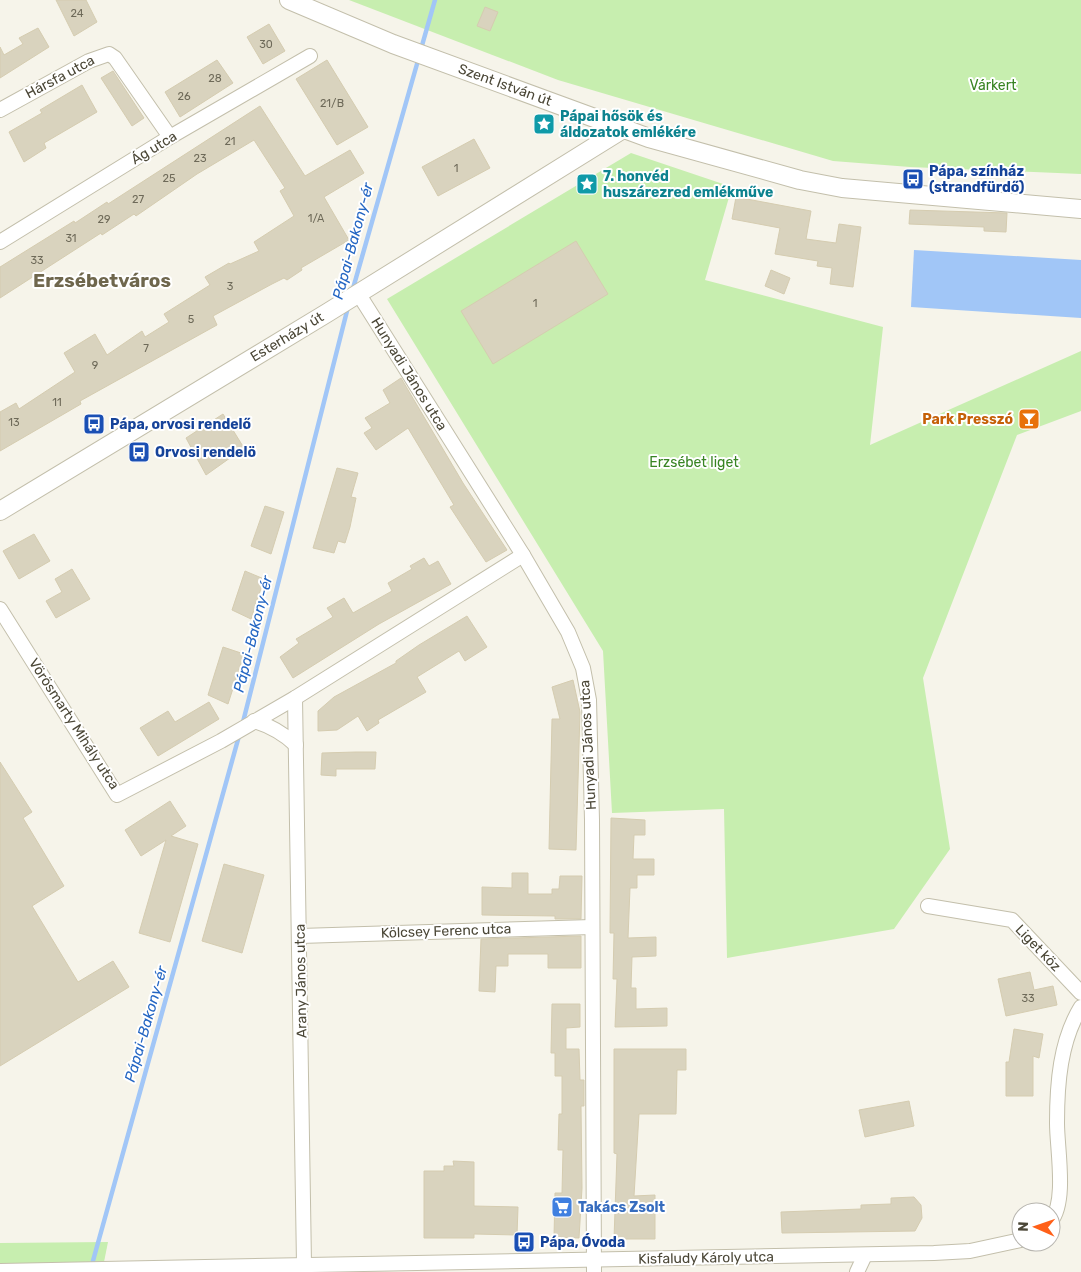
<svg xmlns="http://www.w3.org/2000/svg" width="1081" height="1272" font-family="Rubik,sans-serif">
	<rect width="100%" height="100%" fill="#f6f4ea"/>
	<g fill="#c7eeaf">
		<path d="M349 0H1081V174L910 167 833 161 558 80Z"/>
		<path d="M631 153 732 187 705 280 883 327 870 445 1081 351V411L1017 435 923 678 950 849 894 929 727 958 724 809 612 813 603 651 387 299Z"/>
		<path d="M108 1242 102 1272H0V1243Z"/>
	</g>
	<path fill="#a1c6f7" d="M914 250 1081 260V318L911 307Z"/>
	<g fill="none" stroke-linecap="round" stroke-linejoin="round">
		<g stroke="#a1c6f7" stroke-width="4.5">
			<path d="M421 49 435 0"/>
			<path d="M352 292 419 57"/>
			<path d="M242 726 348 307"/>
			<path d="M91 1268 239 736"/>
		</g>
	</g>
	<g fill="#d9d3be" stroke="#d5ccb0">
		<path d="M56 0H86L97 22 74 36Z"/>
		<path d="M485 7 498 12 490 31 477 26Z"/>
		<path d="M269 24 285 51 263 64 247 37Z"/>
		<path d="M38 28 49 47 0 78V47L4 55 23 44 19 38Z"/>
		<path d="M217 60 233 83 180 117 165 92Z"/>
		<path d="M327 60 368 127 337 145 296 79Z"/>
		<path d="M113 71 144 118 132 126 101 78Z"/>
		<path d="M82 85 97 112 44 143 46 148 24 162 9 132 42 113 40 110Z"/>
		<path d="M260 106 305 176 350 150 364 173 324 197 349 240 301 268 302 270 287 280 284 278 272 284 213 316 217 325 80 401 81 404 0 451V412L16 403 19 409 75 372 64 353 95 334 107 355 142 331 145 337 169 322 164 314 210 285 205 277 229 263 230 264 259 251 254 242 294 216 280 191 285 188 254 140 197 174 136 216 134 214 102 235 101 233 0 298V267L74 221 75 223 107 202 108 204Z"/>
		<path d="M474 139 490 168 438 196 422 167Z"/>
		<path d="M736 197 811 211 806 239 836 243 839 224 861 227 853 287 830 284 832 268 817 266 818 261 775 254 780 228 732 219Z"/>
		<path d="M910 210 1007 213 1006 232 984 231V227L909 224Z"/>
		<path d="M576 241 608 294 493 364 461 311Z"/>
		<path d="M771 270 790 278 784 294 765 286Z"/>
		<path d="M401 378 463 483 507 550 486 562 450 507 454 505 408 428 376 450 364 433 372 428 365 418 390 403 383 390Z"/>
		<path d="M223 414 244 448 206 475 186 438Z"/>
		<path d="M337 468 358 473 351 497 356 498 350 527 345 543 338 541 334 553 313 548Z"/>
		<path d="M265 506 284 512 271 554 251 546Z"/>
		<path d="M34 534 50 561 19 579 3 551Z"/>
		<path d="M424 558 429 566 438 561 451 584 379 624 293 678 280 657 299 643 296 639 333 617 327 608 344 598 353 613 392 591 388 583 412 569 410 566Z"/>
		<path d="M72 569 90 599 56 618 46 601 62 592 55 579Z"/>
		<path d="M245 571 264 579 251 619 232 610Z"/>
		<path d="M467 616 487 647 465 661 459 651 417 677 426 692 378 720 379 723 367 731 358 716 337 730 318 731V711L334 697 396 663V661L419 645Z"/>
		<path d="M223 647 244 654 228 704 208 695Z"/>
		<path d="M573 680 580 712 576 850 549 849 552 719H560L552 687Z"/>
		<path d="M209 702 219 719 158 756 140 728 168 711 175 722Z"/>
		<path d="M356 752H376L375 769H336V776L321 775 322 753Z"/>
		<path d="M0 762 32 812 23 818 64 886 32 906 78 982 113 961 129 987 0 1066Z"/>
		<path d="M170 801 186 826 171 836 198 844 170 942 139 933 166 840 141 856 125 830Z"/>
		<path d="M611 818 645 820V835H634L633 859H654V875H637V888H630L628 938 656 937V956L632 957 631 988H636V1009L667 1008V1026L615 1027 617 979H613L614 933H610Z"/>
		<path d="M224 864 264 875 242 953 202 941Z"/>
		<path d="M512 873H528V894H552V889H559L560 876H582L581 919H555V916L482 915V887L512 888Z"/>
		<path d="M581 936V968H548V954H508V966H496L495 992 479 991 481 939Z"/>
		<path d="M1030 972 1034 990 1053 986 1057 1005 1006 1016 998 979Z"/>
		<path d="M552 1004H580V1027L566 1028V1049H579L580 1080H584V1106H581L582 1188 579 1238 554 1237 555 1193H562L563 1150H558L559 1114H562V1076H555V1053H551Z"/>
		<path d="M1014 1029 1043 1034 1039 1058 1033 1056V1096H1006V1062H1009Z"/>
		<path d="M614 1049H686V1070H677L676 1114H639L634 1196 655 1195V1239H614L617 1154 614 1153Z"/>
		<path d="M909 1101 914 1126 865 1137 859 1110Z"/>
		<path d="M453 1161 474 1162V1206L518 1207 517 1235 474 1234V1238H424V1171H444V1166H454Z"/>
		<path d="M914 1197 921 1205 922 1218 915 1231 782 1233 781 1212 861 1209V1205L891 1204V1198Z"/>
	</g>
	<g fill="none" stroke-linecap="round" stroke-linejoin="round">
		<g stroke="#c3bfab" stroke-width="16">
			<g id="minor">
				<path d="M0 110 89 61 109 54 115 58 170 137"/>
				<path d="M0 242 170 137 310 56"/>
				<path d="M358 293 523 555 568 632 583 668 589 700 592 820 594 1272"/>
				<path d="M0 609 117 795 221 741 295 698 523 555"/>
				<path d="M295 698 304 1264"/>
				<path d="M254 721C271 726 283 733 296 745"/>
				<path d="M928 906 1012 920 1081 993"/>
				<path d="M300 936 592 927"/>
				<path d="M1051 1221C1067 1201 1057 1149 1057 1123 1057 1084 1060 1041 1081 1007"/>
				<path d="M0 1271 934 1253 970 1251 1021 1240"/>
				<path d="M857 1272 865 1255"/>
			</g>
		</g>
		<g stroke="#c3bfab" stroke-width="20">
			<g id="tertiary">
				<path d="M289 0 393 44 649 138 800 180 842 188 1081 209"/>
				<path d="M0 511 327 313 623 129"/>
			</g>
		</g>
		<use href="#minor" stroke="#fff" stroke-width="14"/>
		<use href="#tertiary" stroke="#fff" stroke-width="18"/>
	</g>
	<defs>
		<g id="sight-square" transform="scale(1.125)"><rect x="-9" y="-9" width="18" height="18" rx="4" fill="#0f9aa8" stroke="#fff"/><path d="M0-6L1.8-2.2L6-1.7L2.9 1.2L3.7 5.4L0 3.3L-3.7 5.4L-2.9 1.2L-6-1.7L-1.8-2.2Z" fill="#fff"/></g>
		<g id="bus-square" transform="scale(1.125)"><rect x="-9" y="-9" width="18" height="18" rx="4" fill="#1a4fb4" stroke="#fff"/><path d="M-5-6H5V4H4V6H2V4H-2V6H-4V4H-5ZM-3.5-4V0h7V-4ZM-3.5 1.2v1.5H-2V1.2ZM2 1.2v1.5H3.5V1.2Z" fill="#fff"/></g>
		<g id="bar-square" transform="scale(1.125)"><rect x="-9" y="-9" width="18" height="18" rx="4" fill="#e8710a" stroke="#fff"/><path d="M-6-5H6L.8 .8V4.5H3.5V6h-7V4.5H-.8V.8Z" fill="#fff"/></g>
		<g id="supermarket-square" transform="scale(1.125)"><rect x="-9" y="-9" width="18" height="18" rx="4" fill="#3f7fe0" stroke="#fff"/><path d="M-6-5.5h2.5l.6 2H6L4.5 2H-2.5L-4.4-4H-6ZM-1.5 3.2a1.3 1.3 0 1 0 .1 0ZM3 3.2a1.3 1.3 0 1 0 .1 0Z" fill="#fff"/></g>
	</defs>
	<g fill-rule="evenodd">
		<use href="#sight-square" x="544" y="124"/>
		<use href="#bus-square" x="913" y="179"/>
		<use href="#sight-square" x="587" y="184"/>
		<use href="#bar-square" x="1029" y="419"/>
		<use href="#bus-square" x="94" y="424"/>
		<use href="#bus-square" x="139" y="452"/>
		<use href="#supermarket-square" x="562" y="1207"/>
		<use href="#bus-square" x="524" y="1242"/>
	</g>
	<g text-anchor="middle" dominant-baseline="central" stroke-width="4" stroke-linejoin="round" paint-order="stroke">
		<g font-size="11" fill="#6e6a59">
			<text x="77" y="13">24</text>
			<text x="266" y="44">30</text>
			<text x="215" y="78">28</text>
			<text x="184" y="96">26</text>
			<text x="332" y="103">21/B</text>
			<text x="230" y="141">21</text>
			<text x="200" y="158">23</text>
			<text x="456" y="168">1</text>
			<text x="169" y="178">25</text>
			<text x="138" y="199">27</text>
			<text x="316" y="218">1/A</text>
			<text x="104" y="219">29</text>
			<text x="71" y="238">31</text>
			<text x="37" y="260">33</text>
			<text x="230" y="286">3</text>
			<text x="535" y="303">1</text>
			<text x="191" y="319">5</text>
			<text x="146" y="348">7</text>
			<text x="95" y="365">9</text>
			<text x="57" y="402">11</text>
			<text x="14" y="422">13</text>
			<text x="1028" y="998">33</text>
		</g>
		<g font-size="14" fill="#4b4737" stroke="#fff">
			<text transform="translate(60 77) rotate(-28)">Hársfa utca</text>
			<text transform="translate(505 85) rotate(20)">Szent István út</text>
			<text transform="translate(154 148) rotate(-31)">Ág utca</text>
			<text transform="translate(287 337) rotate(-31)">Esterházy út</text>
			<text transform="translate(409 374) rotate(58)">Hunyadi János utca</text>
			<text transform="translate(74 724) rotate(57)">Vörösmarty Mihály utca</text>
			<text transform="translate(588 745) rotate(-93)">Hunyadi János utca</text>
			<text transform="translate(446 931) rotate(-2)">Kölcsey Ferenc utca</text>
			<text transform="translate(1038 948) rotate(46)">Liget köz</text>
			<text transform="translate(301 981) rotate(-91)">Arany János utca</text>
			<text transform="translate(706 1258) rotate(-1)">Kisfaludy Károly utca</text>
		</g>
		<g font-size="14" fill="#388423" stroke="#fff">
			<text x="993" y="85">Várkert</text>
			<text x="694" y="462">Erzsébet liget</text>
		</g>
		<g font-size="14" font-weight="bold" fill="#0d838f" stroke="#fff" text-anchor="start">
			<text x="560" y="116">Pápai hősök és<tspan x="560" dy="16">áldozatok emlékére</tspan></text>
			<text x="603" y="176">7. honvéd<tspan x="603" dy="16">huszárezred emlékműve</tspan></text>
		</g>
		<g font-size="14" font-weight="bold" fill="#164399" stroke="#fff" text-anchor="start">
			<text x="929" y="171">Pápa, színház<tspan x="929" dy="16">(strandfürdő)</tspan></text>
			<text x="110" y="424">Pápa, orvosi rendelő</text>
			<text x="155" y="452">Orvosi rendelö</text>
			<text x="540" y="1242">Pápa, Óvoda</text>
		</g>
		<g font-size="14" font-weight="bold" fill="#c56008" stroke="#fff" text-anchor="end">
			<text x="1013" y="419">Park Presszó</text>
		</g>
		<g font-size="14" font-weight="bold" fill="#366cbe" stroke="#fff" text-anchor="start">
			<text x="578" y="1207">Takács Zsolt</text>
		</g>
		<g font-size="15" font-style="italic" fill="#2466c3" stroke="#fff">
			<text transform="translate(353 241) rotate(-75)">Pápai-Bakony-ér</text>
			<text transform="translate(253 634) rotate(-76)">Pápai-Bakony-ér</text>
			<text transform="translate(146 1024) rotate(-74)">Pápai-Bakony-ér</text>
		</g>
		<g font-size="19" font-weight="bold" fill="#6f674d" stroke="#fff">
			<text x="102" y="280">Erzsébetváros</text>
		</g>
	</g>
	<g transform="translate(1036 1227) rotate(272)"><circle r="24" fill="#ffffff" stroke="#b7b5af"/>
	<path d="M0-4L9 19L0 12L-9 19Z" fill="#ff6018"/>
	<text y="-8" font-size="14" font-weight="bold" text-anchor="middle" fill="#4b4737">N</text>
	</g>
</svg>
